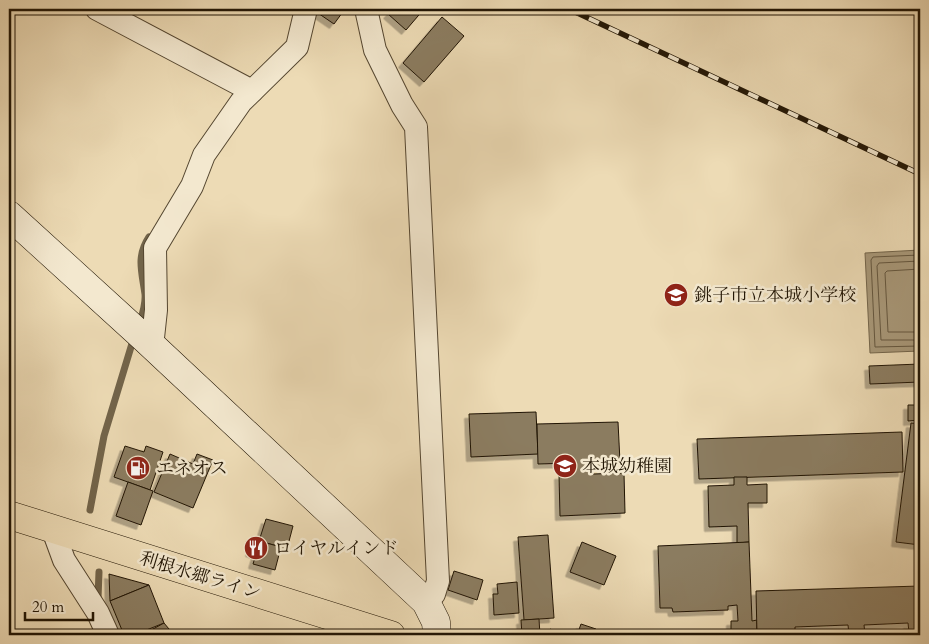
<svg xmlns="http://www.w3.org/2000/svg" width="929" height="644" font-family="Cardo,'Noto Serif JP',serif">
	<defs>
		<filter id="shadow"><feDropShadow dx="-4.5" dy="4.5" stdDeviation="0" flood-color="#0004"/></filter>
	</defs>
	<rect width="100%" height="100%" fill="#eddbb5"/>
	<filter id="stains"><feTurbulence type="fractalNoise" baseFrequency=".004" numOctaves="4"/><feColorMatrix values="0 0 0 0 .2 0 0 0 0 .09 0 0 0 0 .02 0 0 0 .5 -.17"/></filter>
	<radialGradient id="worn" r=".72"><stop offset=".6" stop-color="#630" stop-opacity="0"/><stop offset="1" stop-color="#630" stop-opacity=".3"/></radialGradient>
	<path fill="#a89879" stroke="#72644a" d="M920 250V351L870 353 865 253Z"/>
	<g fill="none" stroke-linecap="round" stroke-linejoin="round">
		<g stroke="#64563e" stroke-width="1">
			<path d="M920 255 873 257 871 260 875 347 920 346"/>
			<path d="M920 261 879 263 877 266 881 340H920"/>
			<path d="M920 269 887 271 885 273 888 332H920"/>
		</g>
		<g stroke="#72644a" stroke-width="7">
			<path d="M139 325C142 315 146 305 145 294 142 272 136 257 149 237"/>
			<path d="M90 510 104 436 134 337"/>
			<path d="M98 598 99 572"/>
		</g>
	</g>
	<g fill="#8b7c60" stroke="#211504" filter="url(#shadow)">
		<path d="M312 9H345L334 24Z"/>
		<path d="M393 9H424L406 30 388 14Z"/>
		<path d="M442 17 464 36 424 82 403 63Z"/>
		<path d="M920 364V382L870 384 869 366Z"/>
		<path d="M908 405H920V420L908 421Z"/>
		<path d="M536 412 538 454 471 457 469 414Z"/>
		<path d="M618 422 620 462 592 463 593 474 624 473 625 513 560 516 559 475H572V463L538 464 537 424Z"/>
		<path d="M911 423 920 424V545L896 542Z"/>
		<path d="M902 432 903 472 699 479 697 439Z"/>
		<path d="M125 446 144 452 146 446 163 452 150 490 114 477Z"/>
		<path d="M170 454 193 464 197 454 213 460 193 508 154 492Z"/>
		<path d="M734 477H747V485L767 484V503H748L749 542 737 543V526L709 527 708 486 734 485Z"/>
		<path d="M128 482 153 491 141 525 116 516Z"/>
		<path d="M266 519 293 526 288 545 282 543 281 547 259 541Z"/>
		<path d="M548 535 554 618 524 620 518 537Z"/>
		<path d="M259 541 281 547 275 570 253 564 256 554 250 552 253 543 258 544Z"/>
		<path d="M582 542 616 556 604 585 570 572Z"/>
		<path d="M749 542 752 621 757 620V635H731V621H738L737 605 728 606V610L673 612 672 608H660L658 546Z"/>
		<path d="M454 571 483 580 477 600 448 590Z"/>
		<path d="M109 574 149 585 110 601Z"/>
		<path d="M517 582 519 613 494 615 493 594H498L497 584Z"/>
		<path d="M149 585 164 623 134 635H124L110 601Z"/>
		<path d="M920 586V631L909 632 908 623 864 625 865 634 876 633V635H837L849 634 848 625 795 627V635H757L756 591Z"/>
		<path d="M539 619 540 635H522L521 620Z"/>
		<path d="M164 623 174 635H142Z"/>
		<path d="M581 624 596 629 594 635H577Z"/>
		<path d="M550 629 569 635H548Z"/>
	</g>
	<g fill="none" stroke-linecap="round" stroke-linejoin="round">
		<g stroke="#544630" stroke-width="24">
			<g id="street">
				<path d="M97 9 252 91"/>
				<path d="M366 9 375 50 402 105 416 127 438 581 434 594 426 602"/>
				<path d="M152 347 156 310 155 248 192 186 204 155 241 102 297 47 306 9"/>
				<path d="M53 530 64 560 98 613 108 635"/>
			</g>
		</g>
		<g stroke="#211504" stroke-width="29">
			<path id="secondary" d="M9 215 144 338 426 602 436 622 437 635"/>
		</g>
		<g stroke="#211504" stroke-width="29">
			<path id="highway" d="M9 515 391 635"/>
		</g>
		<use href="#street" stroke="#f3e8cf" stroke-width="22"/>
		<use href="#secondary" stroke="#f3e8cf" stroke-width="28"/>
		<use href="#highway" stroke="#eddbb5" stroke-width="28"/>
		<g stroke="#211504" stroke-width="5.5">
			<path id="rail" d="M569 9 920 174"/>
		</g>
		<use href="#rail" stroke="#f3e8cf" stroke-width="4" stroke-dasharray="11" stroke-linecap="butt"/>
	</g>
	<defs>
		<g id="school-disc" transform="scale(1.25)"><circle r="9.5" fill="#8f2418" stroke="#f3e8cf"/><path d="M0-5L7-2L0 1L-7-2ZM-4 1L0 2.5L4 1V4Q0 6-4 4Z" fill="#fff"/></g>
		<g id="fuel-disc" transform="scale(1.25)"><circle r="9.5" fill="#8f2418" stroke="#f3e8cf"/><path d="M-5.5-6h7V0h2V4h1.3V-2.5L3-4.5l.8-.8L6-3V5H2.5V1h-1V6h-7ZM-4.2-4.7v3.2H.2V-4.7Z" fill="#fff"/></g>
		<g id="restaurant-disc" transform="scale(1.25)"><circle r="9.5" fill="#8f2418" stroke="#f3e8cf"/><path d="M-5-6h1v4h1v-4h1v4h1v-4h1v5L-1.5 .5V6h-2V.5L-5-1ZM5-6V6H3V1.5H1.5Q1.5-4 5-6Z" fill="#fff"/></g>
	</defs>
	<g fill-rule="evenodd">
		<use href="#school-disc" x="676" y="295"/>
		<use href="#school-disc" x="565" y="466"/>
		<use href="#fuel-disc" x="138" y="468"/>
		<use href="#restaurant-disc" x="256" y="548"/>
	</g>
	<g text-anchor="middle" dominant-baseline="central" stroke-width="5" stroke-linejoin="round" paint-order="stroke">
		<g font-size="18" fill="#211504" stroke="#f3e8cf" text-anchor="start">
			<text x="694" y="295">銚子市立本城小学校</text>
			<text x="582" y="466">本城幼稚園</text>
			<text x="156" y="468">エネオス</text>
			<text x="274" y="548">ロイヤルインド</text>
		</g>
		<g font-size="18" fill="#211504" stroke="#f3e8cf">
			<text transform="translate(200 576) rotate(17)">利根水郷ライン</text>
		</g>
	</g>
	<rect width="929" height="644" fill="none" stroke="#eddbb5" stroke-width="30"/>
	<rect x="10" y="10" width="909" height="624" fill="none" stroke="#211504" stroke-width="2.5"/>
	<rect x="15" y="15" width="899" height="614" fill="none" stroke="#211504"/>
	<path d="M25 612v8h68v-8" fill="none" stroke="#211504" stroke-width="2.5"/>
	<text x="32" y="612" font-size="15" fill="#211504" stroke="#f3e8cf" stroke-width="4" paint-order="stroke">20 m</text>
	<rect width="100%" height="100%" filter="url(#stains)"/>
	<rect width="100%" height="100%" fill="url(#worn)"/>
</svg>
